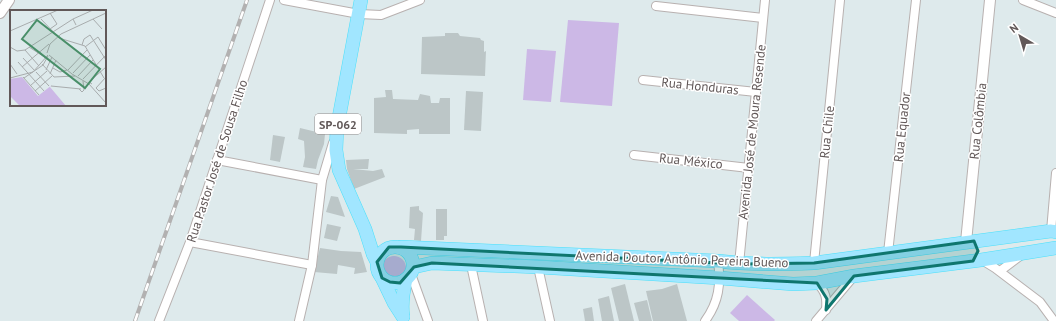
<svg xmlns="http://www.w3.org/2000/svg" width="1056" height="321" font-family="'PT Sans',sans-serif">
	<rect width="100%" height="100%" fill="#deeaec"/>
	<g fill="#ccb8e6">
		<path d="M568 20 619 23 612 106 560 102Z"/>
		<path d="M527 49 556 51 551 102 523 100Z"/>
		<circle cx="394" cy="268" r="12"/>
		<path d="M747 295 775 320 774 321H739L730 313Z"/>
	</g>
	<g fill="#bcc6c7">
		<path d="M445 33H458L460 36 480 38 481 40 484 41V52L486 51 485 76 421 74 422 37 445 36Z"/>
		<path d="M385 90H392L393 99 418 100 420 94 430 96 431 103H439L440 98H450V134H419V129L407 130V134L374 133V98L386 97Z"/>
		<path d="M466 91 483 92 481 131 464 130Z"/>
		<path d="M300 128 325 134 324 144 318 160 316 169 303 167 305 157 304 141 298 139Z"/>
		<path d="M273 135 285 137 280 162 270 160Z"/>
		<path d="M369 159 368 169H353L373 171 382 169 385 177 354 189 347 169 346 160Z"/>
		<path d="M331 196 338 197 345 217 326 212Z"/>
		<path d="M419 206V210L423 213 421 241 414 240 415 229 409 228 410 207Z"/>
		<path d="M436 209H447V236H444V240H436Z"/>
		<path d="M327 224 341 227 337 241 324 238Z"/>
		<path d="M320 248 341 251 361 252 367 272 354 274 355 268 338 265 337 274 314 272Z"/>
		<path d="M625 284 634 321H619L611 288Z"/>
		<path d="M677 284 687 321H653L646 291 662 289Z"/>
		<path d="M609 296 614 321H602L598 299Z"/>
		<path d="M647 300 652 321H639L634 303Z"/>
		<path d="M592 307 594 321H585L583 309Z"/>
	</g>
	<g fill="none" stroke-linecap="round" stroke-linejoin="round">
		<g stroke="#b8b1b0" stroke-width="10">
			<g id="minor">
				<path d="M284 0 359 14 381 15 420 0"/>
				<path d="M1023 0 1056 13"/>
				<path d="M656 6 763 18"/>
				<path d="M643 80 756 92"/>
				<path d="M634 155 749 168"/>
				<path d="M217 160 322 180"/>
				<path d="M1051 231 1056 173"/>
				<path d="M190 242 312 265"/>
				<path d="M888 253 916 0"/>
				<path d="M982 260 995 268 1040 302 1054 321"/>
				<path d="M814 263 840 0"/>
				<path d="M739 264 765 0"/>
				<path d="M471 265 483 321"/>
				<path d="M538 267 550 321"/>
				<path d="M1000 271 1020 256"/>
				<path d="M411 274 428 321"/>
				<path d="M817 283C826 292 827 298 826 310"/>
				<path d="M159 321 190 242 270 0"/>
				<path d="M299 321 312 265 322 180 333 143"/>
				<path d="M705 321C719 302 721 284 718 261"/>
				<path d="M816 321 854 276"/>
			</g>
		</g>
		<g stroke="#b8b1b0" stroke-width="12">
			<g id="tertiary">
				<path d="M0 13 9 0"/>
				<path d="M966 242 990 0"/>
			</g>
		</g>
		<g stroke="#4ae0fa" stroke-width="14">
			<g id="primary">
				<path d="M361 0 337 128 336 150 339 170 365 229 373 254 377 262"/>
				<circle cx="395" cy="265" r="18"/>
				<path d="M401 247 718 261C750 265 782 264 814 263L1051 231 1056 232"/>
				<path d="M414 267 432 263 538 267 720 278 793 284 817 283 854 276 981 260 1056 248"/>
				<path d="M382 278 394 303 403 317"/>
				<path d="M403 316C401 303 403 292 406 279"/>
			</g>
		</g>
		<use href="#minor" stroke="#fff" stroke-width="8"/>
		<use href="#tertiary" stroke="#fff" stroke-width="10"/>
		<use href="#primary" stroke="#a1e6ff" stroke-width="13"/>
		<g stroke="#b2b1b1" stroke-width="4">
			<path id="rail" d="M135 321 247 0"/>
		</g>
		<use href="#rail" stroke="#fff" stroke-width="2.5" stroke-dasharray="8" stroke-linecap="butt"/>
	</g>
	<path fill="#0f766e" fill-opacity="0.2" stroke="#0f766e" stroke-width="3" stroke-linejoin="round" d="M974 241 978 251 973 261 854 276 826 310 827 299 817 283 432 263 414 267 400 283 390 282 382 278 377 262 389 247H401L739 264 814 263Z"/>
	<g text-anchor="middle" dominant-baseline="central" stroke-width="3" stroke-linejoin="round" paint-order="stroke">
		<rect fill="#fff" stroke="#908a8a" stroke-width="1" x="315" y="114" width="46" height="20" rx="3"/>
		<g font-size="12" font-weight="bold" fill="#615858">
			<text x="338" y="124">SP-062</text>
		</g>
		<g font-size="13" fill="#615858" stroke="#fff">
			<text transform="translate(700 86) rotate(6)">Rua Honduras</text>
			<text transform="translate(978 121) rotate(-84)">Rua Colômbia</text>
			<text transform="translate(902 127) rotate(-84)">Rua Equador</text>
			<text transform="translate(752 132) rotate(-84)">Avenida José de Moura Resende</text>
			<text transform="translate(827 132) rotate(-84)">Rua Chile</text>
			<text transform="translate(217 161) rotate(-72)">Rua Pastor José de Sousa Filho</text>
			<text transform="translate(691 161) rotate(6)">Rua México</text>
			<text transform="translate(682 259) rotate(2)">Avenida Doutor Antônio Pereira Bueno</text>
		</g>
	</g>
	<g transform="translate(10 10)">
		<rect width="96" height="96" fill="#deeaec"/>
		<path d="M12 67 28 86 42 75 40 77 56 96H10L0 86V69Z" fill="#ccb8e6"/>
		<path fill="none" stroke="#a8acad" stroke-width="1" d="M40 3 47 14 40 19M31 9 49 28 75 36 94 68M83 9 92 19M66 15 63 9 83 0M0 21 48 0M72 35 74 29 80 25 96 50M0 37 7 41 15 40 63 9M19 37 36 48M75 37 88 27 96 40M15 40 29 56M37 43 40 34 51 24 96 3M39 45 62 64 79 74 96 93M13 48 25 61M8 52 34 81M0 54 7 64M32 54 44 67 65 66M12 57 39 34M43 58 50 62 57 60M36 60 42 47M58 60 77 40M26 62 39 76M63 63 80 45M40 64 46 50M68 66 83 50M13 67 29 85M96 67 86 78 89 81 96 78M0 68 23 62 38 45M14 68 33 55 38 46M73 69 96 45M82 74 79 72 96 57M20 76 37 61M41 76 71 79M69 79 72 82 74 80 73 71M25 81 42 66"/>
		<path fill="#498f69" fill-opacity="0.15" stroke="#498f69" stroke-width="2" d="M27 10 90 59 75 78 12 29Z"/>
		<rect width="96" height="96" fill="none" stroke="#615858" stroke-width="2"/>
	</g>
	<g transform="translate(1020 36) rotate(322)" stroke="#ffffff" stroke-width="3" paint-order="stroke">
	<path d="M0-3L7 15L0 10L-7 15Z" fill="#615858"/>
	<text y="-6" font-size="11" font-weight="bold" text-anchor="middle" fill="#615858">N</text>
	</g>
</svg>
